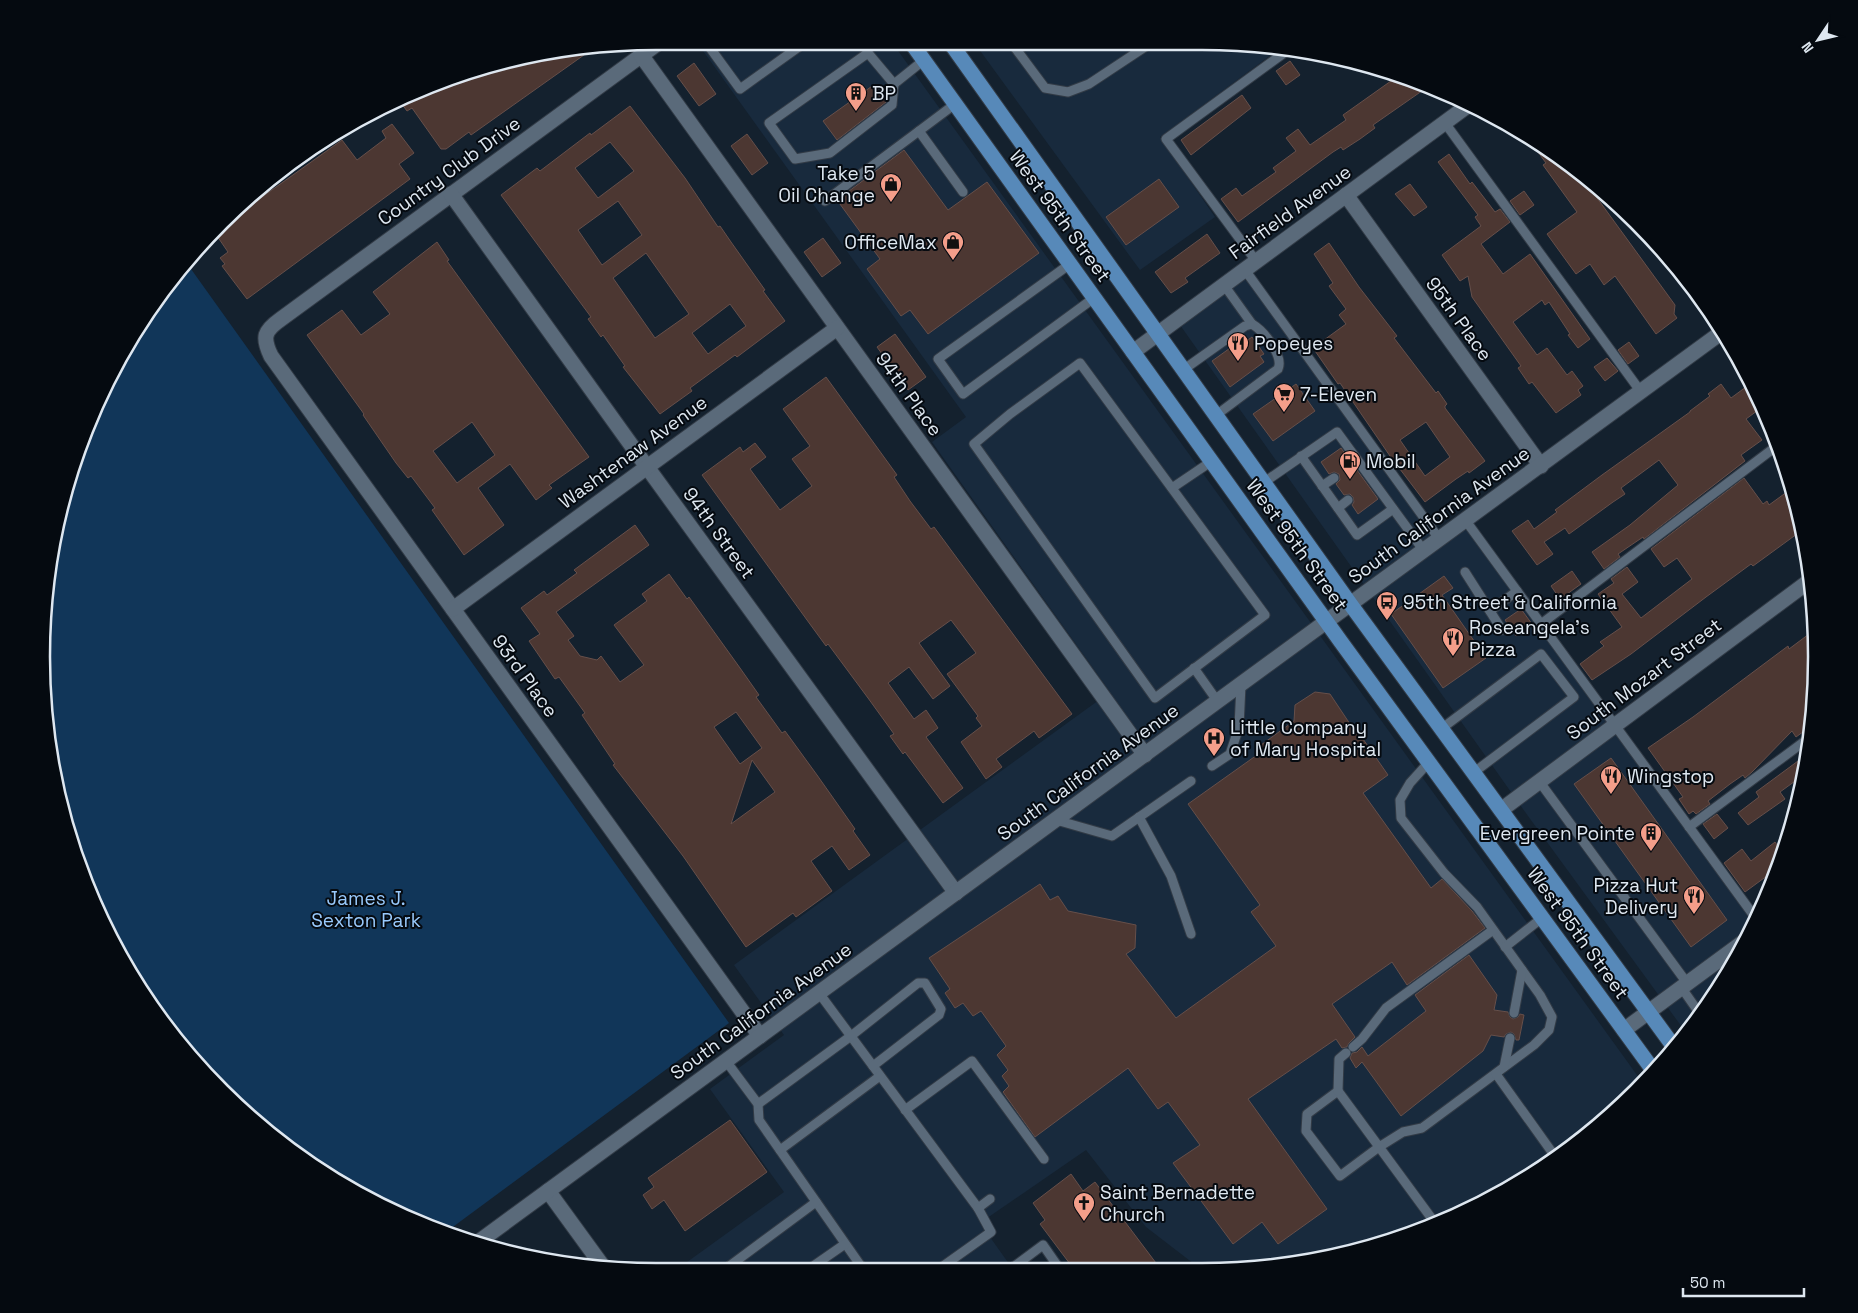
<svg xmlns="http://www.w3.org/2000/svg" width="1858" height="1313" font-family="'Space Grotesk',sans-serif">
	<rect width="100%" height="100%" fill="#14212e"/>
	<g fill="#182a3d">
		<path d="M696 41H891L1642 1082 1607 1119 1473 1208 1361 1251 1282 1266 1198 1267 1146 1227 1086 1150 980 1223 1012 1268 676 1270 784 1192 710 1089 784 1035 734 965 1110 692 932 442 966 417Z"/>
		<path d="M973 41H1202L1279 49 1160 137 1215 217 1140 270Z"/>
		<path d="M1244 266 1440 534 1466 516 1758 917 1753 928 1687 1034 1528 816 1175 318Z"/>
	</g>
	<path fill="#113659" d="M186 262 729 1023 446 1232 385 1208 282 1145 194 1062 105 928 62 816 47 737V576L88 421 145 315Z"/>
	<g fill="#4c3732" stroke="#664f4a" fill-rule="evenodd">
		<path d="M591 50 471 135 469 132 446 149H441L412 108 407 111 399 100 421 88 497 62Z"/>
		<path d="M1290 61 1300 75 1286 85 1276 71Z"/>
		<path d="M694 63 716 94 699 106 677 76Z"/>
		<path d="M1398 76 1429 86 1373 125 1375 128 1360 139 1343 150 1341 147 1333 152 1238 222 1221 199 1236 188 1242 196 1276 172 1273 168 1296 151 1286 138 1298 129 1310 145 1346 120 1343 115Z"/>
		<path d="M875 84 886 102 837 140 823 121Z"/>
		<path d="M1242 95 1251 108 1191 155 1181 140Z"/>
		<path d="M630 106 685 178 718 227 720 226 731 242 765 290 763 291 785 321 737 357 735 355 690 388 692 391 660 414 623 367 625 366 603 335 601 337 588 319 591 317 501 195 537 168 540 171 590 133 591 135ZM610 142 634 171 598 198 575 168ZM618 201 642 235 602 265 578 230ZM646 253 689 314 655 338 613 278ZM730 304 746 326 708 354 692 333Z"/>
		<path d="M392 124 414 153 399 164 410 179 247 299 222 266 225 264 220 258 228 252 215 233 228 221 229 222 255 202 342 140 357 160 386 138 382 131Z"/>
		<path d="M747 134 768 163 752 175 731 146Z"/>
		<path d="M1528 136 1576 169 1675 305 1674 314 1677 318 1656 334 1615 276 1604 285 1590 264 1576 274 1547 234 1577 212 1543 165 1546 163 1527 137Z"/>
		<path d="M904 150 948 210 987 182 1039 253 928 334 910 310 901 316 867 269 880 259 837 200Z"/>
		<path d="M1449 154 1470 184 1472 182 1495 212 1500 209 1510 222 1481 244 1503 274 1530 254 1590 339 1578 348 1568 335 1570 334 1549 302 1545 305 1542 300 1513 322 1537 355 1547 348 1567 375 1572 371 1583 386 1578 390 1581 395 1556 413 1532 382 1529 384 1518 368 1521 366 1472 297 1468 276 1460 281 1442 255 1481 226 1475 217 1478 215 1438 162Z"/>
		<path d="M1159 179 1179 207 1126 245 1106 217Z"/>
		<path d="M1410 184 1427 207 1414 216 1395 194Z"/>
		<path d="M1524 191 1534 205 1520 215 1510 201Z"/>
		<path d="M1207 234 1220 253 1185 278 1188 282 1171 293 1155 272Z"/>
		<path d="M823 238 841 263 822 277 804 252Z"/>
		<path d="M437 242 449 260 447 261 589 457 549 485 552 488 536 500 510 464 478 488 504 525 464 555 432 510 435 508 411 476 408 478 396 463 363 415 364 414 307 335 342 310 361 335 390 314 373 292ZM472 422 495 455 457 483 433 451Z"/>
		<path d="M1329 243 1359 287 1397 336 1394 338 1436 393 1438 391 1447 404 1445 406V408L1485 461 1469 473 1468 471 1456 479 1425 502 1390 456 1340 383 1338 384 1313 348 1346 324 1339 315 1346 309 1329 286 1333 283 1314 254ZM1426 422 1450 457 1425 476 1400 440Z"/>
		<path d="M895 334 926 377 908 390 877 347Z"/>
		<path d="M1252 337 1264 354 1260 356 1264 362 1230 387 1212 361 1233 346 1235 349Z"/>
		<path d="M1629 342 1639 356 1628 364 1618 350Z"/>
		<path d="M1607 358 1618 371 1605 381 1594 367Z"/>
		<path d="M826 377 897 475 894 477 910 501 931 529 934 527 1072 714 1039 738 1034 731 996 759 1002 767 986 779 961 742 982 726 976 718 978 716 947 674 976 653 951 620 919 643 950 686 933 699 909 667 888 683 914 719 926 710 938 728 926 737 963 788 943 803 905 752 903 754 890 736 894 734 868 698 828 644 826 646 807 620 702 475 740 447 743 452 755 443 766 457 750 469 780 510 812 486 792 459 810 446 783 409Z"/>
		<path d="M1296 384 1315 411 1273 441 1253 414Z"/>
		<path d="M1721 384 1731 398 1750 384 1761 408 1746 419 1762 440 1741 455 1745 461 1644 539 1643 537 1618 554 1620 557 1604 569 1592 552 1630 525 1678 485 1659 460 1621 488 1625 494 1613 502 1569 534 1565 528 1544 542 1553 554 1537 565 1512 531 1528 520 1534 529 1557 512 1555 510 1602 475 1690 412V411L1710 396 1708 394Z"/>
		<path d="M1341 448 1378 499 1358 514 1352 505 1354 502 1353 497 1350 494 1344 495 1336 484 1340 480 1339 474 1334 472 1329 474 1321 462Z"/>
		<path d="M1744 478 1763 504 1767 501 1769 505 1791 489 1801 531 1753 566 1751 564 1706 597 1631 654 1592 680 1580 664 1604 646 1600 642 1622 627 1598 594 1614 583 1611 579 1627 567 1638 582 1622 594 1641 618 1692 579 1677 558 1664 567 1651 549Z"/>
		<path d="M635 525 649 545 556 612 574 636 568 640 580 656 597 660 601 656 620 682 644 665 614 625 647 601 642 594 669 574 687 599 689 597 740 668 759 695 756 697 782 733 785 731 817 775 855 829 853 831 870 855 849 870 832 846 811 861 832 891 796 917 793 913 746 947 683 856 613 765 615 764 582 715 585 713 559 677 555 679 529 641 540 634 521 608 544 591 547 595 577 573 574 570ZM736 712 762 748 740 764 714 727ZM752 760 775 792 731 824Z"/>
		<path d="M1572 571 1581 584 1560 599 1551 586Z"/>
		<path d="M1444 576 1453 588 1442 595 1486 658 1443 688 1391 614Z"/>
		<path d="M1521 609 1532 624 1516 636 1505 620Z"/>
		<path d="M1813 631 1815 697 1811 726 1796 737 1792 731 1752 772 1745 778 1743 775 1730 784 1708 801 1710 804 1696 814 1693 811 1689 814 1679 799 1683 797 1648 748 1693 717 1788 646 1789 649Z"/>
		<path d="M1315 692 1330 694 1352 727 1354 726 1388 775 1363 793 1431 888 1442 879 1472 911 1485 928 1407 985 1392 962 1332 1004 1355 1037 1349 1043 1347 1047 1342 1048 1336 1039 1248 1099 1327 1209 1278 1244 1262 1222 1233 1244 1173 1163 1200 1145 1168 1102 1158 1109 1128 1068 1035 1137 1003 1092 1009 1086 1002 1076 1008 1070 997 1055 1006 1046 981 1011 973 1016 963 1003 955 1008 945 993 950 989 929 958 1040 884 1050 900 1058 896 1068 911 1136 925 1135 948 1126 954 1176 1018 1276 946 1251 912 1260 905 1188 804 1264 750 1261 745 1294 721 1295 705Z"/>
		<path d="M1611 758 1727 920 1691 947 1574 784Z"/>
		<path d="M1798 761 1804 769 1802 776 1780 792 1785 799 1748 825 1738 813 1759 797 1756 792Z"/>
		<path d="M1717 814 1728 828 1714 839 1703 824Z"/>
		<path d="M1775 842 1782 852 1775 870 1745 892 1724 863 1742 849 1751 861Z"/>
		<path d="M1469 955 1497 995 1494 1010 1508 1012 1510 1017 1513 1019 1518 1017 1520 1014 1524 1015 1519 1040H1516L1514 1034 1511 1032 1506 1034 1504 1037 1491 1035 1483 1051 1401 1116 1362 1062 1356 1068 1350 1058 1352 1053 1357 1052 1362 1047 1368 1056 1426 1011 1415 995Z"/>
		<path d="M730 1120 767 1172 685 1231 664 1200 652 1209 643 1195 654 1187 648 1178Z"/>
		<path d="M1071 1174 1083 1191 1095 1182 1159 1267 1073 1268 1040 1224 1045 1220 1033 1203Z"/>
	</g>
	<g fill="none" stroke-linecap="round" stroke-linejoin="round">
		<g stroke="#323b46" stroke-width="11">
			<g id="lane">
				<path d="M705 41 740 89 807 41"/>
				<path d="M864 41 868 53 894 84 924 60"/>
				<path d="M1010 41 1045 88 1068 92 1089 84 1154 41"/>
				<path d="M868 53 769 123 795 159 830 153 892 105 894 84"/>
				<path d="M955 104 919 131 963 192"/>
				<path d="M1445 123 1641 392"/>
				<path d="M825 201 919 131"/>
				<path d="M1256 261 1166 139 1288 50"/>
				<path d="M1070 264 938 359 963 394 1094 298"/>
				<path d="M1245 270 1440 540"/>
				<path d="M1224 285 1252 324"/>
				<path d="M1080 363 1265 615 1155 698 974 444 1010 414Z"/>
				<path d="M1183 370 1245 326 1252 324C1264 331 1284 356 1278 369L1215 416"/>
				<path d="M1301 456 1357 535 1393 509"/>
				<path d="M1263 483 1337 432 1424 551"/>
				<path d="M1322 486 1334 478"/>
				<path d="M1172 488 1212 461"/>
				<path d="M1338 508 1348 500"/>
				<path d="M1466 521 1757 920"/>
				<path d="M1465 572 1502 630"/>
				<path d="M1490 611 1517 591"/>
				<path d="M1541 624 1778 445"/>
				<path d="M1194 668 1218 702"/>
				<path d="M1441 729 1541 654 1574 697 1473 773"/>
				<path d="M1429 762 1410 783 1400 800 1401 818 1444 873 1477 907 1540 995 1552 1017 1549 1030 1534 1045 1422 1128 1403 1132 1379 1147 1340 1176 1306 1131 1307 1114 1338 1091C1370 1135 1403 1179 1435 1223"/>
				<path d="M1212 766 1230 754 1239 727 1241 685"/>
				<path d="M1539 781 1687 983"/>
				<path d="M1139 817 1171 876 1191 934"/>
				<path d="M1056 820 1112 836 1191 781"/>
				<path d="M1689 827 1809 738"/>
				<path d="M1505 947 1542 918"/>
				<path d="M1681 987 1700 1014"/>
				<path d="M819 993 978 1208 990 1199"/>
				<path d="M1514 1013 1522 970"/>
				<path d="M1353 1047 1362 1039 1386 1008 1493 930"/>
				<path d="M726 1061 758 1104 759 1120 863 1269"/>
				<path d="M1504 1067 1510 1038"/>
				<path d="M1496 1074 1554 1155"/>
				<path d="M1338 1091 1339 1059 1346 1053"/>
				<path d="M758 1104 851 1036 918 983H925L941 1009 939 1015 873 1066"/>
				<path d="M905 1110 972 1061 1044 1159"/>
				<path d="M780 1150 880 1076"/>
				<path d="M1286 1265V1266"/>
				<path d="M1012 1268 1043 1245 1059 1268"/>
				<path d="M809 1269 845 1244"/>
				<path d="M939 1269 991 1232 978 1208"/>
				<path d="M724 1270 816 1202"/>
			</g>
		</g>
		<g stroke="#323b46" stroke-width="17">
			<g id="street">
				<path d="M661 41 281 319C264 331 262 337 271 356L760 1036"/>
				<path d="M641 55 1145 755"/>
				<path d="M451 194 647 467 956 893"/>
				<path d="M1346 195 1541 466"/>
				<path d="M1133 352 1470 104"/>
				<path d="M453 609 837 328"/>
				<path d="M1501 810 1812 579"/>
				<path d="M1624 1030 1746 940"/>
				<path d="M548 1191 604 1268"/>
				<path d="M477 1243 1722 332"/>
			</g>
		</g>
		<g stroke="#323b46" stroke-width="17">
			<g id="primary">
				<path d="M910 41 1341 642 1653 1070"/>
				<path d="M949 41 1351 605 1674 1047"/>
			</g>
		</g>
		<use href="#lane" stroke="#5a6a7a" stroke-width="9"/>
		<use href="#street" stroke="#5a6a7a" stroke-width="15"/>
		<use href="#primary" stroke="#5789b9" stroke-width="15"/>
	</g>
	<defs>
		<g id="building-pin" transform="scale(1.125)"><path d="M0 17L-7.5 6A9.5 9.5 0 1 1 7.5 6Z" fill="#f49e8a" stroke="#050a10"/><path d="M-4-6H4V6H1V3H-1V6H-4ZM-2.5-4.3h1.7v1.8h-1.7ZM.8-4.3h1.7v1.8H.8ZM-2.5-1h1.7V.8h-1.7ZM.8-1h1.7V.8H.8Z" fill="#111"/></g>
		<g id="shop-pin" transform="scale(1.125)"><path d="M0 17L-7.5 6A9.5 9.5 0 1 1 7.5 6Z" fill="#f49e8a" stroke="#050a10"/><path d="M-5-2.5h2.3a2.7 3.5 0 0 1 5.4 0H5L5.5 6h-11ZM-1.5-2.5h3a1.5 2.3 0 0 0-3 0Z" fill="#111"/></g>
		<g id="restaurant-pin" transform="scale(1.125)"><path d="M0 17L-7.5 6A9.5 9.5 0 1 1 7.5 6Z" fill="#f49e8a" stroke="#050a10"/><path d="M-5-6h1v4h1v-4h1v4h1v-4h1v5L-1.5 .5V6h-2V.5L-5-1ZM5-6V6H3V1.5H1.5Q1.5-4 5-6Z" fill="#111"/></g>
		<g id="supermarket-pin" transform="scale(1.125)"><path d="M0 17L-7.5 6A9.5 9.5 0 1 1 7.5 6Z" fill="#f49e8a" stroke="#050a10"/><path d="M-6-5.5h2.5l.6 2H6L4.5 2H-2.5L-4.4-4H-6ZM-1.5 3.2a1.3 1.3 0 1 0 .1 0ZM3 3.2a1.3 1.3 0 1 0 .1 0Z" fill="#111"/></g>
		<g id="fuel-pin" transform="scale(1.125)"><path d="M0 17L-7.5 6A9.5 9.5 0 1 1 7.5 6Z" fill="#f49e8a" stroke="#050a10"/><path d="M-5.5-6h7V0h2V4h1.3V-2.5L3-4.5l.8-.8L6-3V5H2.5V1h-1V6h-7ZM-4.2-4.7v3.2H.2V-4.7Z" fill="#111"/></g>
		<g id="bus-pin" transform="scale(1.125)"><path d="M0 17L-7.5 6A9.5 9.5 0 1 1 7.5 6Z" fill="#f49e8a" stroke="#050a10"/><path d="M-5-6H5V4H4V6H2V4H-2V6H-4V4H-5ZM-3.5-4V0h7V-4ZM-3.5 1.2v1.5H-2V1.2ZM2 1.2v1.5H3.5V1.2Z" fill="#111"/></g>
		<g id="hospital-pin" transform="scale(1.125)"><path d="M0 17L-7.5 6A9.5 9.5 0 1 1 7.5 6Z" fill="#f49e8a" stroke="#050a10"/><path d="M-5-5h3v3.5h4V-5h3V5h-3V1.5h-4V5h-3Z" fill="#111"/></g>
		<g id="church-pin" transform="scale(1.125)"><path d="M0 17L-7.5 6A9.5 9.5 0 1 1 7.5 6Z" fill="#f49e8a" stroke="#050a10"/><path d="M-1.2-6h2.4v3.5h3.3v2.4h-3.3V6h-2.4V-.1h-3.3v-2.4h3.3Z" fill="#111"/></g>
	</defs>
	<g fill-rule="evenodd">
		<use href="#building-pin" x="856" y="93"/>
		<use href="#shop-pin" x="891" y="184"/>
		<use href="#shop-pin" x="953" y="242"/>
		<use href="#restaurant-pin" x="1238" y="343"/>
		<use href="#supermarket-pin" x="1284" y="394"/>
		<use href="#fuel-pin" x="1350" y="461"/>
		<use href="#bus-pin" x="1387" y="602"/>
		<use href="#restaurant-pin" x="1453" y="638"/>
		<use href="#hospital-pin" x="1214" y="738"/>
		<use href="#restaurant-pin" x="1611" y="776"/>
		<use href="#building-pin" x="1651" y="833"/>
		<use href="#restaurant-pin" x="1694" y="896"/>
		<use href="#church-pin" x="1084" y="1203"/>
	</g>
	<g text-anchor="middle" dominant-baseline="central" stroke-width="4" stroke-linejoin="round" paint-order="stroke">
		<g font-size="19" fill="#dee7f0" stroke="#050a10" text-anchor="start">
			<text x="872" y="93">BP</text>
			<text x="875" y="173" text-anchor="end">Take 5<tspan x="875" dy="22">Oil Change</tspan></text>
			<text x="937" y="242" text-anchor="end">OfficeMax</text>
			<text x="1254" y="343">Popeyes</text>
			<text x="1300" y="394">7-Eleven</text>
			<text x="1366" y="461">Mobil</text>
			<text x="1403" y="602">95th Street &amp; California</text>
			<text x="1469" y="627">Roseangela's<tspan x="1469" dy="22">Pizza</tspan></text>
			<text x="1230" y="727">Little Company<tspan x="1230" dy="22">of Mary Hospital</tspan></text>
			<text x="1627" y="776">Wingstop</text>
			<text x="1635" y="833" text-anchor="end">Evergreen Pointe</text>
			<text x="1678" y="885" text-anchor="end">Pizza Hut<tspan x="1678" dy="22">Delivery</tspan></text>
			<text x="1100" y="1192">Saint Bernadette<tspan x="1100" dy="22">Church</tspan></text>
		</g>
		<g font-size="19" fill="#dee7f0" stroke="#050a10">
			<text transform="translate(449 171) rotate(-36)">Country Club Drive</text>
			<text transform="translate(1290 212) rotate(-36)">Fairfield Avenue</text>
			<text transform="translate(1060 216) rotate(54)">West 95th Street</text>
			<text transform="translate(1459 319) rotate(54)">95th Place</text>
			<text transform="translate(909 394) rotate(54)">94th Place</text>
			<text transform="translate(633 452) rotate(-36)">Washtenaw Avenue</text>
			<text transform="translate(1439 515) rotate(-36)">South California Avenue</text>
			<text transform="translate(719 533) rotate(54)">94th Street</text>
			<text transform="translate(1297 545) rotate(54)">West 95th Street</text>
			<text transform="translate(525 676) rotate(54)">93rd Place</text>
			<text transform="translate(1644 679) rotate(-37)">South Mozart Street</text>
			<text transform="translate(1088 772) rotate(-36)">South California Avenue</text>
			<text transform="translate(1578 933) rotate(54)">West 95th Street</text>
			<text transform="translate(761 1011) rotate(-36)">South California Avenue</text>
		</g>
		<g font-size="19" fill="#99cafd" stroke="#050a10">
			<text x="366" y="898">James J.<tspan x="366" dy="22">Sexton Park</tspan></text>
		</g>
	</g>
	<path d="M0 0H1858V1313H0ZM656 50H1202A606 606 0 0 1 1808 656V657A606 606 0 0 1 1202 1263H656A606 606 0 0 1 50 657V656A606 606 0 0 1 656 50Z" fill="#050a10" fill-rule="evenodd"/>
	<path fill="none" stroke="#dee7f0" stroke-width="2.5" d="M656 50H1202A606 606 0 0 1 1808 656V657A606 606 0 0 1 1202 1263H656A606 606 0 0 1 50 657V656A606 606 0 0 1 656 50Z"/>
	<g transform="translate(1818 40) rotate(235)" stroke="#050a10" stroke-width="4" paint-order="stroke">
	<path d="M0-4L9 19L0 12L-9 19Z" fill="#dee7f0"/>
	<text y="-8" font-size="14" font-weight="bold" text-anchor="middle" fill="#dee7f0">N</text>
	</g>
	<path d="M1683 1288v8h121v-8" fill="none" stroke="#dee7f0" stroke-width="2.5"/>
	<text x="1690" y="1288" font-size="15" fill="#dee7f0" stroke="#050a10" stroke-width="4" paint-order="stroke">50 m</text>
</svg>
